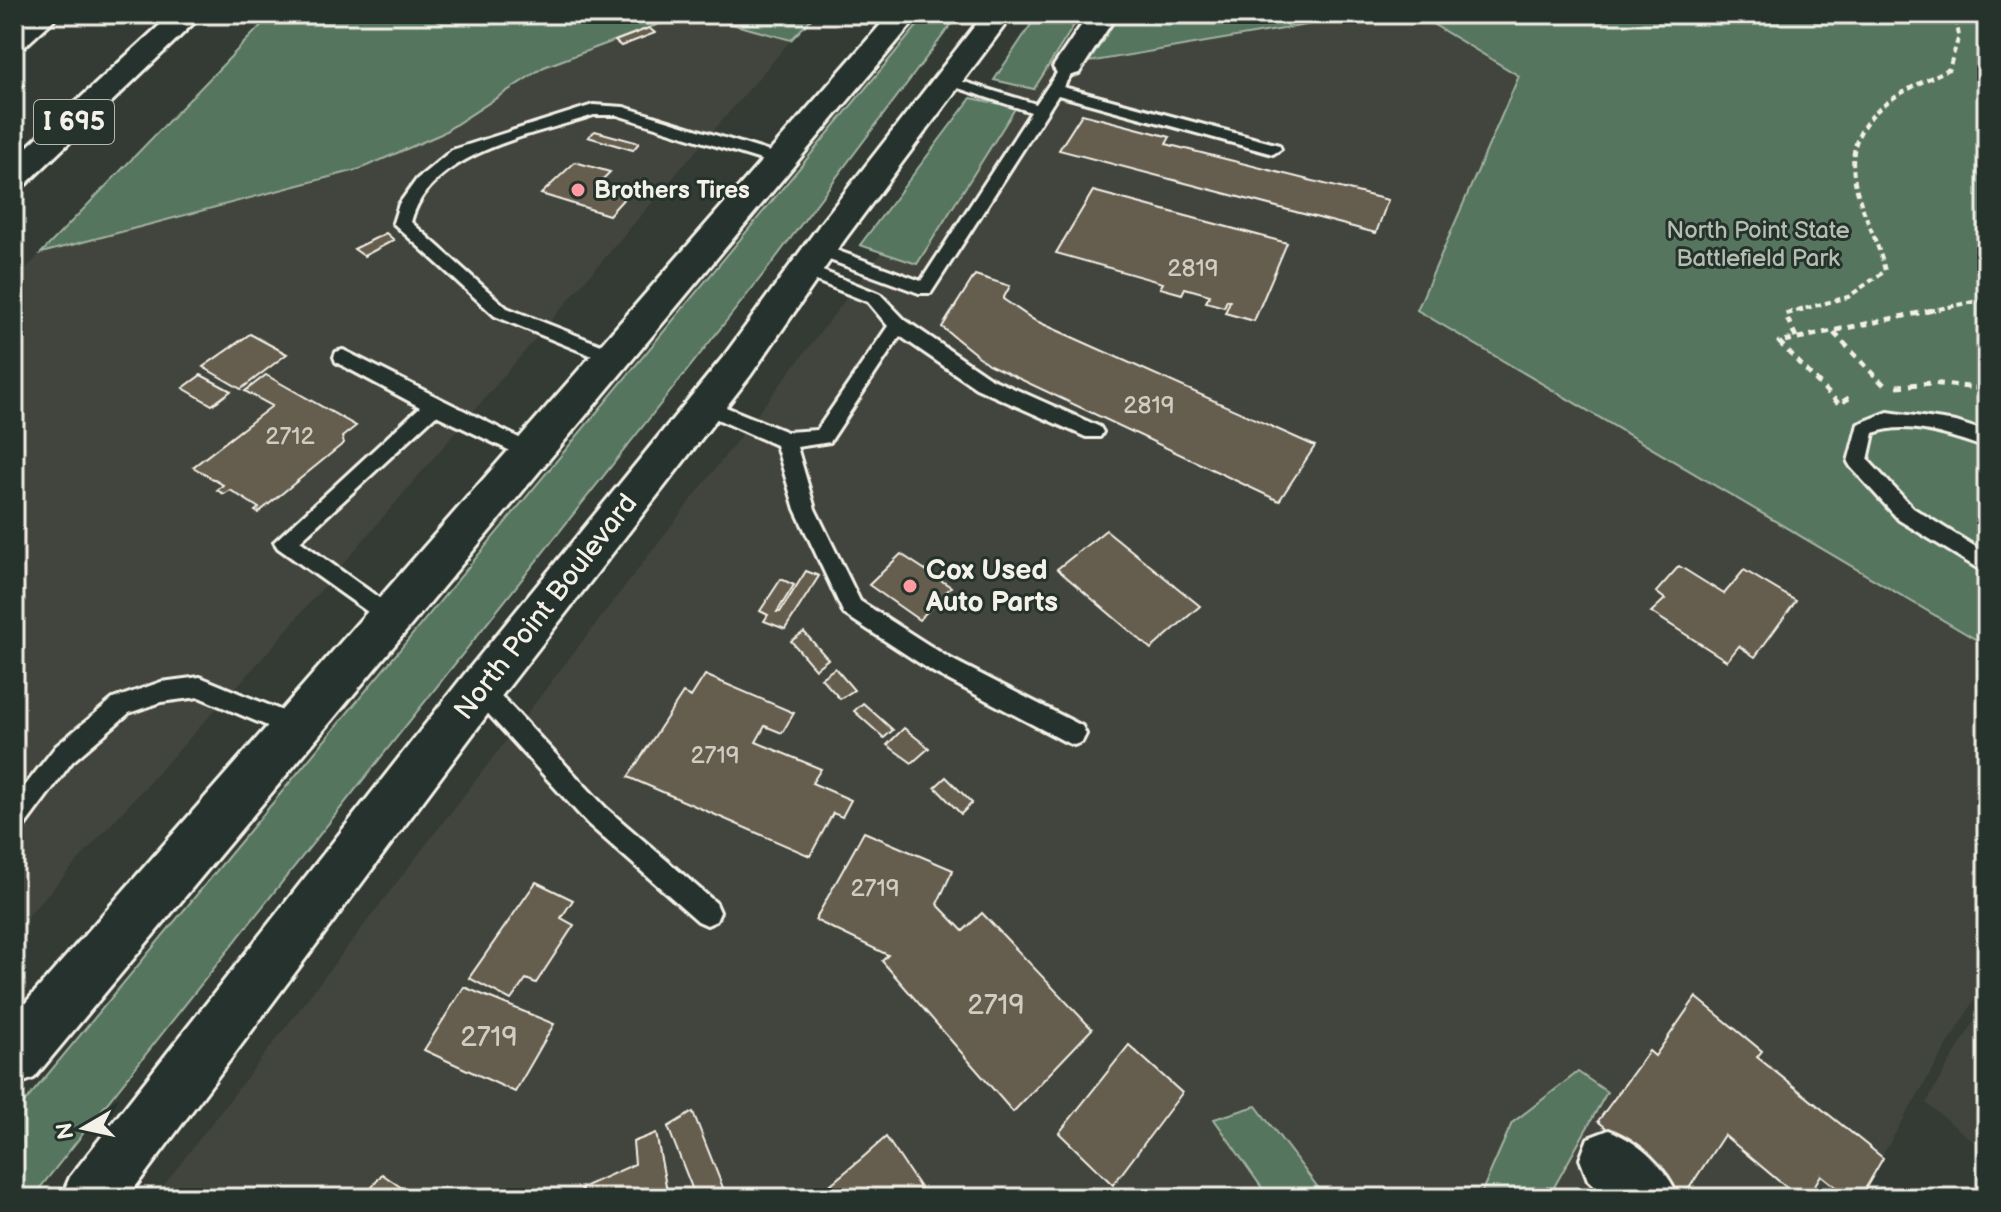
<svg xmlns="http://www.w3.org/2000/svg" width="2001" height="1212" font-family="'Balsamiq Sans',sans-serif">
	<rect width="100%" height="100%" fill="#333b34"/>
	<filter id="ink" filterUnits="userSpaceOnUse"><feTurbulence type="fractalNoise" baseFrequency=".0125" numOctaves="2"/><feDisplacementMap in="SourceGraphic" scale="16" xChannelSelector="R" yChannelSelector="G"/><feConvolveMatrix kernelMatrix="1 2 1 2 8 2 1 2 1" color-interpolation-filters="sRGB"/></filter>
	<g filter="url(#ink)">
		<g fill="#42453c">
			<path d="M686 14 763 30 791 40 267 653 14 931V281L41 253 360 169 441 134 544 67Z"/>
			<path d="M1371 14H1416L1519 76 1418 310 1987 646V978L1857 1198H154L1019 74Z"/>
			<path d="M1987 999V1153L1926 1103Z"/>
		</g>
		<g fill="#55755e" stroke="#a4b3a3" stroke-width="2">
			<path d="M272 14H686L544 67 441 134 360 169 41 253Z"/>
			<path d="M695 14H816L791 40Z"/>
			<path d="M927 14H959L769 267 32 1198H14V1115Z"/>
			<path d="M1038 14H1081L1034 89 994 80Z"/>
			<path d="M1120 14H1371L1089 62Z"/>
			<path d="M1416 14H1987V646L1417 310 1519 76Z"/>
			<path d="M971 98 1016 107 917 264 860 245Z"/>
			<path d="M1578 1072 1607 1092 1548 1198H1479L1512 1123Z"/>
			<path d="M1256 1106 1326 1198H1269L1214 1119Z"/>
		</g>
		<g fill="#655d4e" stroke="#f4f1e8" stroke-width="2">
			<path d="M649 28 655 33 621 46 615 41Z"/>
			<path d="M1082 114 1170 137 1166 144 1388 200 1376 233 1059 150Z"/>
			<path d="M595 131 639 143 633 150 588 137Z"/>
			<path d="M575 162 610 172 596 186 627 195 609 215 541 194Z"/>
			<path d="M1093 191 1287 243 1254 321 1225 313 1230 301 1227 300 1224 307 1206 302 1210 295 1185 288 1182 294 1160 288 1163 283 1056 253Z"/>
			<path d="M386 233 394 240 364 256 354 249Z"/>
			<path d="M975 275 1010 286 1003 299 1034 320 1315 446 1279 501 988 364 942 327Z"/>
			<path d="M250 334 287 354 241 389 203 367Z"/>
			<path d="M201 375 231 391 212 405 183 388Z"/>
			<path d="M266 375 356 426 342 437 344 443 258 513 255 511 259 508 230 490 224 494 217 490 223 485 193 467 272 406 245 391Z"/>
			<path d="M1106 530 1200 606 1151 649 1057 569Z"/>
			<path d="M901 554 951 587 919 620 869 585Z"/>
			<path d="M1679 566 1724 594 1744 570 1796 601 1755 657 1739 646 1727 661 1651 612 1665 599 1656 592Z"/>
			<path d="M806 571 819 576 785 629 764 621 768 615 760 611 781 579 794 585 777 612H780Z"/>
			<path d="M804 632 828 659 815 669 791 641Z"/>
			<path d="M835 668 854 690 840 699 821 678Z"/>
			<path d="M705 675 794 713 782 733 765 726 756 742 821 769 812 783 851 800 842 817 833 813 810 856 628 777 683 693 691 697Z"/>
			<path d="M863 703 893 730 884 738 854 711Z"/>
			<path d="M904 728 929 748 912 763 887 745Z"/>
			<path d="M946 777 972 803 961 814 935 787Z"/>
			<path d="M864 832 953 870 937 904 963 931 982 913 1092 1029 1013 1112 882 961 888 955 815 920Z"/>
			<path d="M536 882 573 900 561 918 574 925 536 983 526 979 511 1000 469 978Z"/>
			<path d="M464 987 554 1024 515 1092 424 1050Z"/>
			<path d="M1696 997 1762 1051 1757 1057 1883 1158 1860 1198H1850L1821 1175 1807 1198H1799L1724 1135 1684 1196 1598 1121 1649 1051 1655 1056Z"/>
			<path d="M1129 1045 1182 1093 1113 1185 1059 1133Z"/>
			<path d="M693 1112 727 1198H696L668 1127Z"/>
			<path d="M656 1133 668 1196 584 1198 581 1188 635 1164 633 1142Z"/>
			<path d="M886 1137 927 1198H814L861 1159Z"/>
			<path d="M382 1174 416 1198H364Z"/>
		</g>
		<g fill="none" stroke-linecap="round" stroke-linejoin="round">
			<g stroke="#f4f1e8" stroke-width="6">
				<g id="service">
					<path d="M1068 62 1076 67 1063 87 1279 145 1281 149 1273 154 1058 95 931 293H919L813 254 810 250 813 246 819 244 921 281 1031 112 940 82 948 77 1036 104 1063 64Z"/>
					<path d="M593 105 624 107 786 157 788 161 780 166 617 115H594C534 135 429 151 411 222L507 308 619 352 621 357 619 362 612 364 495 316 393 223 399 204 417 179 452 150Z"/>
					<path d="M805 264 880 294 905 320 990 378 1100 427 1103 432 1100 437H1086L976 388 900 336 830 442 797 447 815 509 860 601 949 658 1082 726 1086 734 1082 742 1074 745 1066 742 933 672 844 614 795 509 776 445 699 411 696 406 706 399 787 432 817 430 888 326 868 302 799 274 796 270 799 266Z"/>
					<path d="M343 350 537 447 540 452 537 457H523L436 415 300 541 397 611 400 618 397 625 389 627 278 548 274 542 420 407 336 362 334 357 336 352Z"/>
					<path d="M1888 412 1956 422 1987 432V448C1953 437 1908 419 1874 433L1868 460 1913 508 1987 554V574L1899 520 1851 467 1848 462 1858 424Z"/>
					<path d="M200 677 304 720 308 727 304 734 296 738 199 697 161 702 129 713 72 762 23 828 14 832V800L56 746 113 699 161 682Z"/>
					<path d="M480 679 488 682 606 808 716 903 720 912 716 921 707 925 698 921 588 824 472 696 468 689 472 682Z"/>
				</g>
			</g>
			<g stroke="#f4f1e8" stroke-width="6">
				<g id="minor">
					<path d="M1089 14H1117L1079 73 1068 76 1057 73 1053 67Z"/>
					<path d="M1609 1130C1640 1143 1666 1167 1679 1198H1607L1588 1180 1580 1159 1588 1138Z"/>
				</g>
			</g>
			<g stroke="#f4f1e8" stroke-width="6">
				<g id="secondary">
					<path d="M890 14H920L34 1078 14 1086V1016Z"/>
					<path d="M984 14H1013L845 239 750 376 496 703 127 1198H61L70 1177 464 675 724 356 821 223Z"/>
				</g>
			</g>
			<g stroke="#f4f1e8" stroke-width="6">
				<g id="motorway">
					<path d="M28 14H60L24 47 14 50V26Z"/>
					<path d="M172 14H203L26 184 14 187V159Z"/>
				</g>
			</g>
			<g stroke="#f4f1e8" stroke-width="4" stroke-dasharray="6 4" stroke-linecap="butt">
				<path d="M1796 311 1848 297 1885 271C1879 244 1866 221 1858 194 1836 119 1893 96 1949 69L1959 36 1956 20 1959 14"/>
				<path d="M1929 311 1987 299"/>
			</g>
			<g stroke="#f4f1e8" stroke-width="5" stroke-dasharray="7 6" stroke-linecap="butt">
				<path d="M1834 333 1888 389"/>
				<path d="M1796 337 1785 314 1803 309"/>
				<path d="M1897 386 1932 383 1987 389"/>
				<path d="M1849 398 1839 404 1779 342 1938 309"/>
			</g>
			<use href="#service" fill="#26332d" fill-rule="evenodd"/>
			<use href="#minor" fill="#26332d" fill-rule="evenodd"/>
			<use href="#secondary" fill="#26332d" fill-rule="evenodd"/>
			<use href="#motorway" fill="#26332d" fill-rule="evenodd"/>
		</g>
	</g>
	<g fill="#ff9aa2" stroke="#26332d" stroke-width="3">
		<circle cx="578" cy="190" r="8"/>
		<circle cx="910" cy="586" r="8"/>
	</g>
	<g text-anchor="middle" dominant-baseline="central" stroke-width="6" stroke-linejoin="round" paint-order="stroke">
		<g font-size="24" font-weight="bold" fill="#f4f1e8" stroke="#26332d" text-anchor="start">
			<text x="594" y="190">Brothers Tires</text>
		</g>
		<g font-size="24" fill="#b4bfb1" stroke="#26332d">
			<text x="1758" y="230">North Point State<tspan x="1758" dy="28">Battlefield Park</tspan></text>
		</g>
		<g font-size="24" fill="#d0ccc2">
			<text x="1193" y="268">2819</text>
			<text x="1149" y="405">2819</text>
			<text x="290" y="436">2712</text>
			<text x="715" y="755">2719</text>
			<text x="875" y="888">2719</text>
		</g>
		<rect fill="#26332d" stroke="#b6b8b0" stroke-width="2" x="34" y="100" width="80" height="44" rx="6"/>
		<g font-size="26" font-weight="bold" fill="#f4f1e8">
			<text x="74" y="122">I 695</text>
		</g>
		<g font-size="28" font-weight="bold" fill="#f4f1e8" stroke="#26332d" text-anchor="start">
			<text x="926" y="570">Cox Used<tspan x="926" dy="32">Auto Parts</tspan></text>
		</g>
		<g font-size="28" fill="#f4f1e8" stroke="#26332d">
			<text transform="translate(546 607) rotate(-52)">North Point Boulevard</text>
		</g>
		<g font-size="28" fill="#d0ccc2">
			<text x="996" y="1005">2719</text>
			<text x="489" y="1037">2719</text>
		</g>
	</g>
	<rect width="2001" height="1212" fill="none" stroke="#26332d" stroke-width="48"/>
	<rect x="24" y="24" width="1953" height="1164" fill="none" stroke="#f4f1e8" stroke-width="3" filter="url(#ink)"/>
	<g transform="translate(84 1128) rotate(261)" stroke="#26332d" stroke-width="6" paint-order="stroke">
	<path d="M0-6L14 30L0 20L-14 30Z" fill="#f4f1e8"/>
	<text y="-12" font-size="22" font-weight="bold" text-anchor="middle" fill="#f4f1e8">N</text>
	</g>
</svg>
